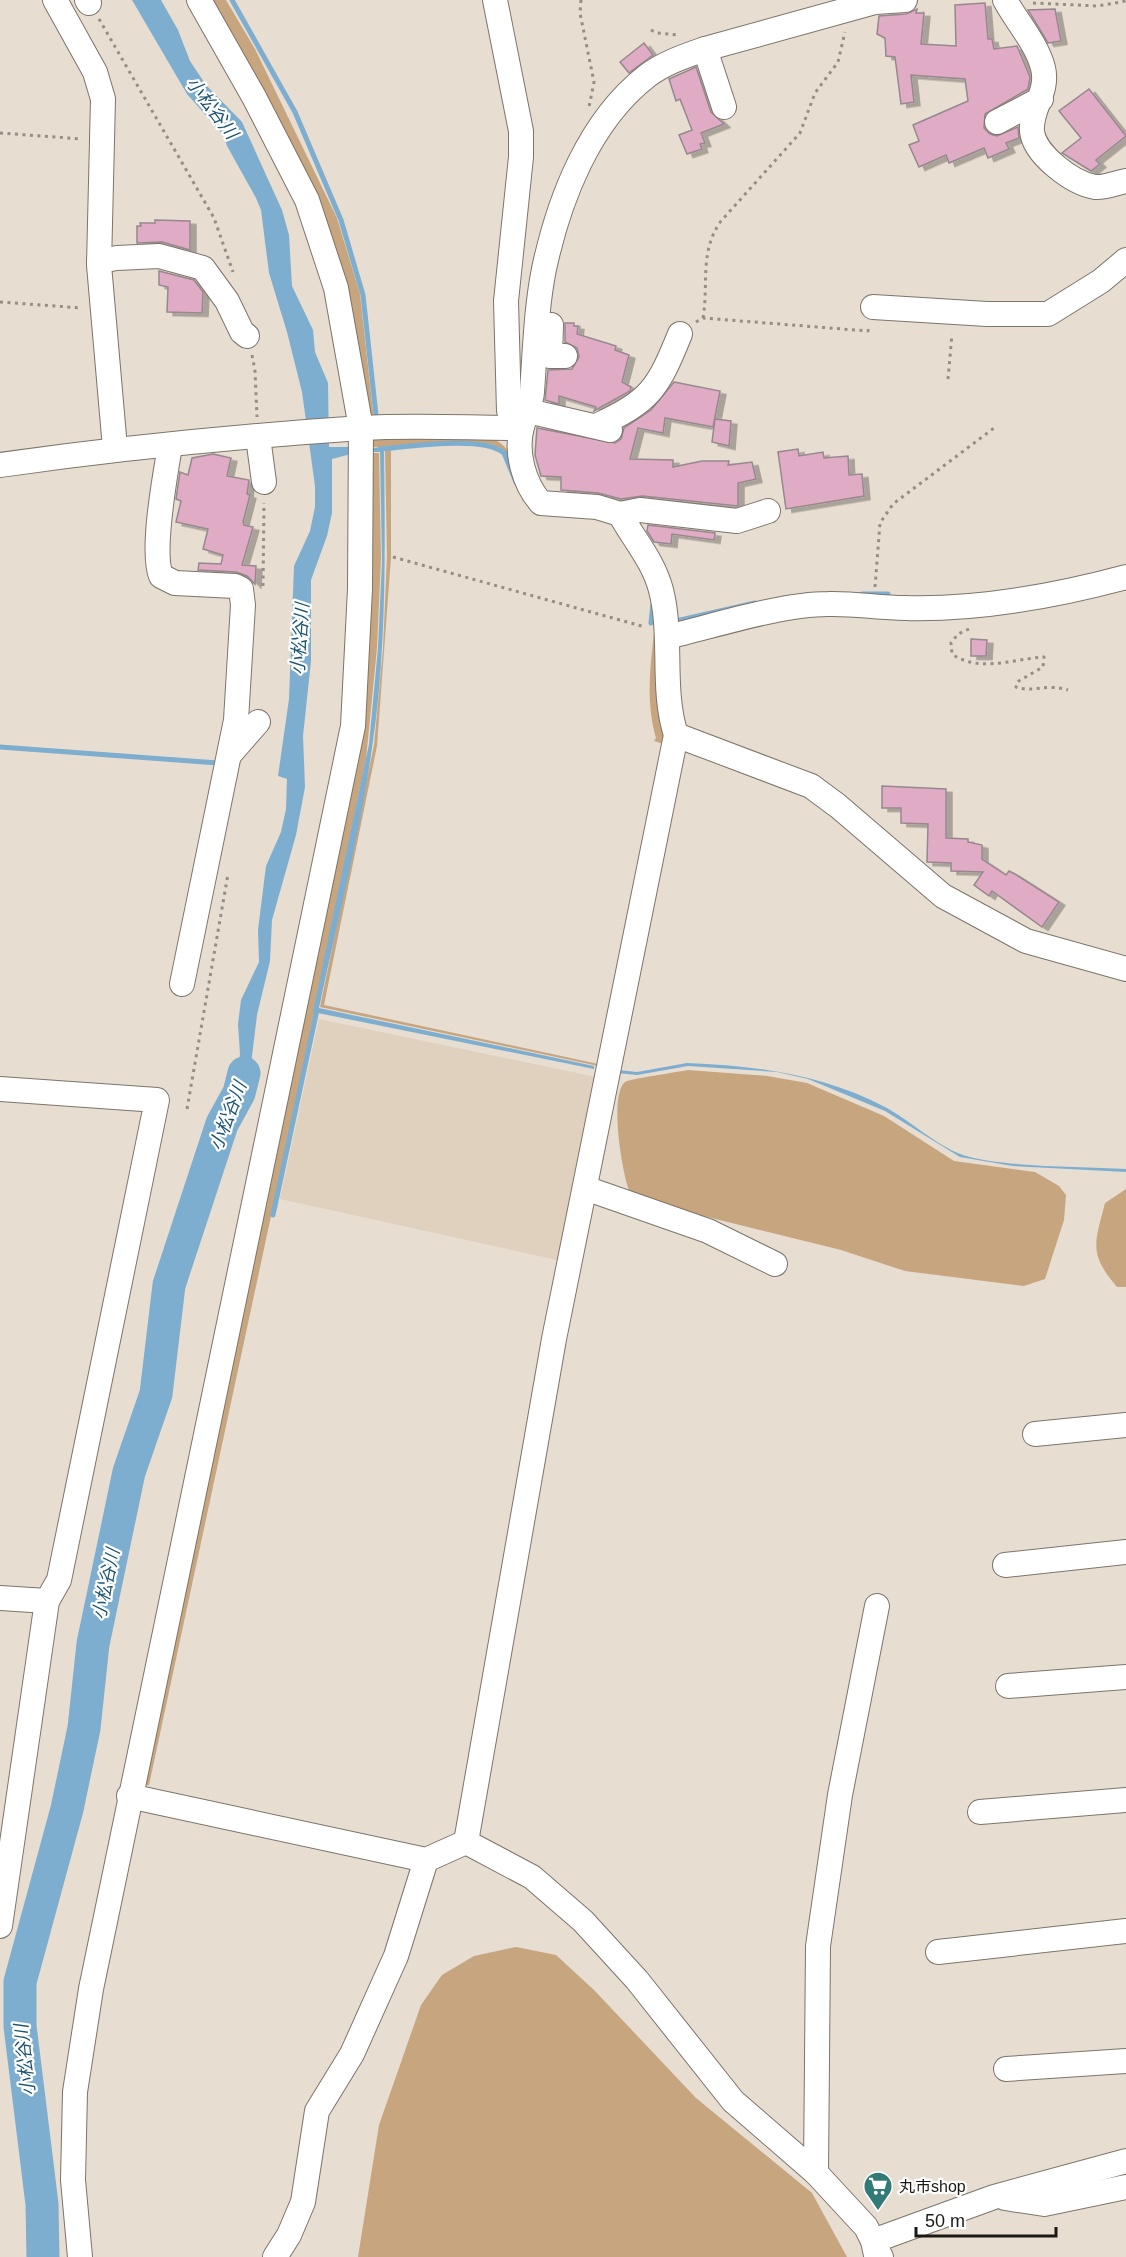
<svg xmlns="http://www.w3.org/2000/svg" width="1126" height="2257" font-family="Helvetica,'Noto Sans JP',sans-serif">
	<defs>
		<filter id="shadow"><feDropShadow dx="6" dy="3.5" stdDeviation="0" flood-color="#0004"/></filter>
	</defs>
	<rect width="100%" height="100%" fill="#e7ddd1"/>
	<path fill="#e0d1bf" d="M319 1019 596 1077 562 1261 280 1199Z"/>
	<g fill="#c6a57f">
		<path d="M204 0H226L255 49 337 218 360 294 374 421 369 419 340 289Z"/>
		<path d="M374 433 488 437C521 447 512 481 535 502 549 515 588 510 607 516 630 523 657 577 660 600 661 607 660 616 660 623L654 625C656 578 641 562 617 524L611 519C589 513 553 515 535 504 518 493 514 470 506 453 497 434 411 445 391 446V557L377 746 324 1005 603 1065V1067L320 1007 374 745 383 649 387 556 385 447H372V453H379L381 558 377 648 366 759 306 1053 149 1785H141L257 1195 348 766 361 652 364 573 362 455 365 441Z"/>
		<path d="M654 632 658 633 666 745 654 741 656 738C646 702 650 669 654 632Z"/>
		<path d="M688 1070 767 1076 807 1083 884 1116 954 1161 1035 1172 1059 1186 1066 1195 1064 1220 1045 1279 1024 1286 905 1271 841 1250 651 1203 629 1190C622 1172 609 1095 625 1082 628 1079 679 1072 688 1070Z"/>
		<path d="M1126 1189V1287H1117C1088 1253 1095 1243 1105 1203Z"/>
		<path d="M516 1947 556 1955 594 1990 696 2098 812 2193 847 2257H358L379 2125 421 2005 442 1975 474 1956Z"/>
	</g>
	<g fill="#7eaecf">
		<path d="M132 0H161L178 30 190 61 206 85 242 122 282 210 289 235 292 286 313 330 315 352 328 383 329 447H351V454L332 459V513L327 536 311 580V661L303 736 305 787 296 835 272 920 270 961 257 1015 248 1089 241 1107 228 1122 227 1095 236 1082 240 1054 238 1024 241 1000 259 962 258 930 266 866 281 832 286 809 287 779 278 776 289 699 294 566 310 531 315 507V486L302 392 287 332 269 273 261 210 256 198 227 146 224 136 187 94Z"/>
		<path d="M384 447C385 548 387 649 372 748 360 835 337 922 319 1008L594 1066V1069L313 1012 369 744 378 648 382 561 380 452H373L372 448Z"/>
		<path d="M687 1063C758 1066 822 1074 885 1107 911 1121 935 1145 963 1155 1005 1168 1080 1166 1126 1169V1172L1013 1166 960 1157 885 1111 808 1079 777 1072 688 1066 637 1075 617 1073 618 1070 637 1072Z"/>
	</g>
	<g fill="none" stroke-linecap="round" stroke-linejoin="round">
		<g stroke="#7eaecf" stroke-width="5">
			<path d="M232 0 295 112 341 220 363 295 376 415"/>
			<path d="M380 449C408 447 482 435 504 453L516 482"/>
			<path d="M862 594H888"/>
			<path d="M676 621 755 603"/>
			<path d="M651 623 653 604"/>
			<path d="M0 747 218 763"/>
			<path d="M273 1215 317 1010"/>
		</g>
		<path stroke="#7eaecf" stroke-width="33" d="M43 2257 42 2204 20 2026V1982L67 1809 84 1728 93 1644 129 1472 156 1394 169 1285 222 1124 239 1093 244 1073"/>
	</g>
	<g fill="#e0abc4" stroke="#96888e" stroke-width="1.5" filter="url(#shadow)">
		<path d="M985 3 988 39H992L994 49 1017 46 1030 77 1028 89 985 114 984 128 990 134 997 136 1018 127 1019 138 1006 143 1009 149 988 158 984 148 949 163 946 155 919 167 909 145 919 141 913 125 968 101 965 79 911 75 914 102 901 104 895 57 886 56 885 38 877 34 879 16 906 14 917 9 916 13H924L921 44 956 46 955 5Z"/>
		<path d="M1055 9 1061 41 1048 43 1028 10Z"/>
		<path d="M644 43 653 55 629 73 620 62Z"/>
		<path d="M696 67 711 112 724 124 701 133 705 143 700 144 702 149 687 154 679 135 692 130 680 99 676 101 669 79Z"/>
		<path d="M1089 89 1126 136 1096 160 1100 164 1091 171 1062 153 1081 138 1059 111Z"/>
		<path d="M155 220 190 221V250L162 242 137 243V226H141L140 223H155Z"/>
		<path d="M159 271 194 280 203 292 202 313 167 312 168 287 159 285Z"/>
		<path d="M565 323H574V326H578L577 334 616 346 615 350 629 355 622 382 631 387 630 391 594 411 596 407 559 396V404L545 400 548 370 572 369 579 357 577 348 565 342Z"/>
		<path d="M674 382 720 391 713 427 665 418 663 433 638 428 630 459 673 460V467L702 461H729L728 465 752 462 756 479 738 483V506L642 496 621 499 598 493 561 490V477L541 476 535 455 537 428 615 443 621 439 624 428 651 410Z"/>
		<path d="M715 419 731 421 729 446 712 442Z"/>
		<path d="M798 449 799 456 823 452 824 458 848 456 849 475 862 474 864 496 786 509 778 452Z"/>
		<path d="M213 454 231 458 227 476 249 480 247 494 250 495 243 522 244 525 253 527 242 565 256 566 255 584 247 576 236 572 198 570 199 563 221 564 223 555 203 549 208 529 176 522 181 501 176 499 180 472 188 475 192 458Z"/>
		<path d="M648 525 715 533 714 540 672 534 671 544 654 542 647 531Z"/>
		<path d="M971 639 987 640 986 656H971Z"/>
		<path d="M882 786 946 789V838L968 839V842L982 845V859L1006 875 1009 871 1015 874 1059 902 1042 927 992 891 989 896 974 885 983 872 951 871V863L927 862 928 824 901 823V808H882Z"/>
	</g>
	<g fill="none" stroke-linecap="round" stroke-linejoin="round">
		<g stroke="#7d746a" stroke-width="26">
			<g id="minor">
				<path d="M55 0 95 72 103 99 99 265 115 448"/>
				<path d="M87 0 89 3"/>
				<path d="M495 0 521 131V157L506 301 509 411 521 428"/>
				<path d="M1005 0C1017 22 1037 44 1043 68 1049 92 1030 109 1032 131 1034 154 1072 183 1095 187 1105 188 1116 183 1126 181"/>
				<path d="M705 49 724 107"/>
				<path d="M997 122 1041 99"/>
				<path d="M99 261 117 258 159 256 203 268 227 301 242 332 247 336"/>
				<path d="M873 307 987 314H1048L1101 281 1126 260"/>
				<path d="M551 325 550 356H565"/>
				<path d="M528 411 610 430"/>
				<path d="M596 426C651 401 658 388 680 334"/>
				<path d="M258 437 264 482"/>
				<path d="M170 446C165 476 151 551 161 576L175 583 235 586 241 589 243 605 236 720 182 984"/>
				<path d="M0 465C120 448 241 436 362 428 414 425 468 428 521 428"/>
				<path d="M620 514 640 510 737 521 768 511"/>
				<path d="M667 637C714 626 781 604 828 604 853 603 879 608 905 608 979 610 1055 596 1126 577"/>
				<path d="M676 735 811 786 838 806 943 896 1026 941 1126 969"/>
				<path d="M230 754 258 722"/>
				<path d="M0 1089 157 1100 59 1580 47 1601 0 1926"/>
				<path d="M585 1188 708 1231 775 1264"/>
				<path d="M1035 1434 1126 1425"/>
				<path d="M1005 1565 1126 1552"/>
				<path d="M0 1598 47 1601"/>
				<path d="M1008 1686 1126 1677"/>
				<path d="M129 1796 426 1860 466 1842 532 1877 583 1921 637 1980 733 2101 816 2173 866 2227 881 2257"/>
				<path d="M980 1812 1126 1800"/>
				<path d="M466 1842 554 1339 676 735C661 688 673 637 661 590 653 560 634 540 620 514L597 507 541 503C524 484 515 452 522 427 525 414 531 405 532 392 535 351 536 309 544 269 559 199 589 121 647 76 664 63 685 56 705 49L875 2 905 0"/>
				<path d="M938 1952 1126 1931"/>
				<path d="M1006 2069 1126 2061"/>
				<path d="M816 2173 818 1946 840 1795 877 1606"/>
				<path d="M1005 2198 1044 2204 1126 2187"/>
				<path d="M876 2255 873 2241 994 2197 1126 2161"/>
				<path d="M80 2257 73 2180 75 2092 91 1989 353 726 360 589 361 428 336 288 307 200 254 97 199 0"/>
				<path d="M275 2257 289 2235 303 2202 317 2111 352 2054 396 1956 426 1860"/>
			</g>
		</g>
		<g stroke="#958e86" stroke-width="3" stroke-dasharray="3 4.5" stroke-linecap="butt">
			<path d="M581 0 580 13 594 82 589 107"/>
			<path d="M1033 3 1098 6 1126 1"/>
			<path d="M99 19 214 218 233 272"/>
			<path d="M651 30 657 33 678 35"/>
			<path d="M0 133 82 139"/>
			<path d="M0 302 82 308"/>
			<path d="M703 318C709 282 699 252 721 221L800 133 815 93 838 62 845 32"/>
			<path d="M696 322 703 318 868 331 869 326"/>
			<path d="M252 355 255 371 257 417"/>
			<path d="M948 379 952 334"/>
			<path d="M393 557 645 627"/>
			<path d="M263 586 264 503"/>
			<path d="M875 587 880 523 893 504 994 428"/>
			<path d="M969 629 958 634 951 643 952 654C979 673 1013 659 1044 657L1043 667 1017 682 1016 687C1033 693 1047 683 1068 690"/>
			<path d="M187 1109 228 874"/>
		</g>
		<use href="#minor" stroke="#fff" stroke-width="24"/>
	</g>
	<defs>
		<g id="supermarket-pin" transform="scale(1.5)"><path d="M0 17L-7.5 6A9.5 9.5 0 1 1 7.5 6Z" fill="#327a76" stroke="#fff"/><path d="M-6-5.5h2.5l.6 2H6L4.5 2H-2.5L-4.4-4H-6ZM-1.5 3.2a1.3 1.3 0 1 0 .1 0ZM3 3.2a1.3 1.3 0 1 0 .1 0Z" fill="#fff"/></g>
	</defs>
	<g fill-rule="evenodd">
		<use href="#supermarket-pin" x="878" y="2186"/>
	</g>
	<g text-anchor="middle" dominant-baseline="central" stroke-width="4.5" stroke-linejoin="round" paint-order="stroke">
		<g font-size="16" fill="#1c1915" stroke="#fff" text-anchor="start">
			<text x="899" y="2186">丸市shop</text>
		</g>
		<g font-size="18" font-style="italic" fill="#1a5475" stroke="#fff">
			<text transform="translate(212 108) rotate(53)">小松谷川</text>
			<text transform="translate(300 639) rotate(-86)">小松谷川</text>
			<text transform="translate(228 1116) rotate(-69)">小松谷川</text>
			<text transform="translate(106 1584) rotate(-78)">小松谷川</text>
			<text transform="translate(25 2060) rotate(-96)">小松谷川</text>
		</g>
	</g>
	<path d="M916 2227v9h140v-9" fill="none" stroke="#1c1915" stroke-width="3"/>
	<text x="925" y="2227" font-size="18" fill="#1c1915" stroke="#ffffff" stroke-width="4.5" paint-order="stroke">50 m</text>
</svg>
